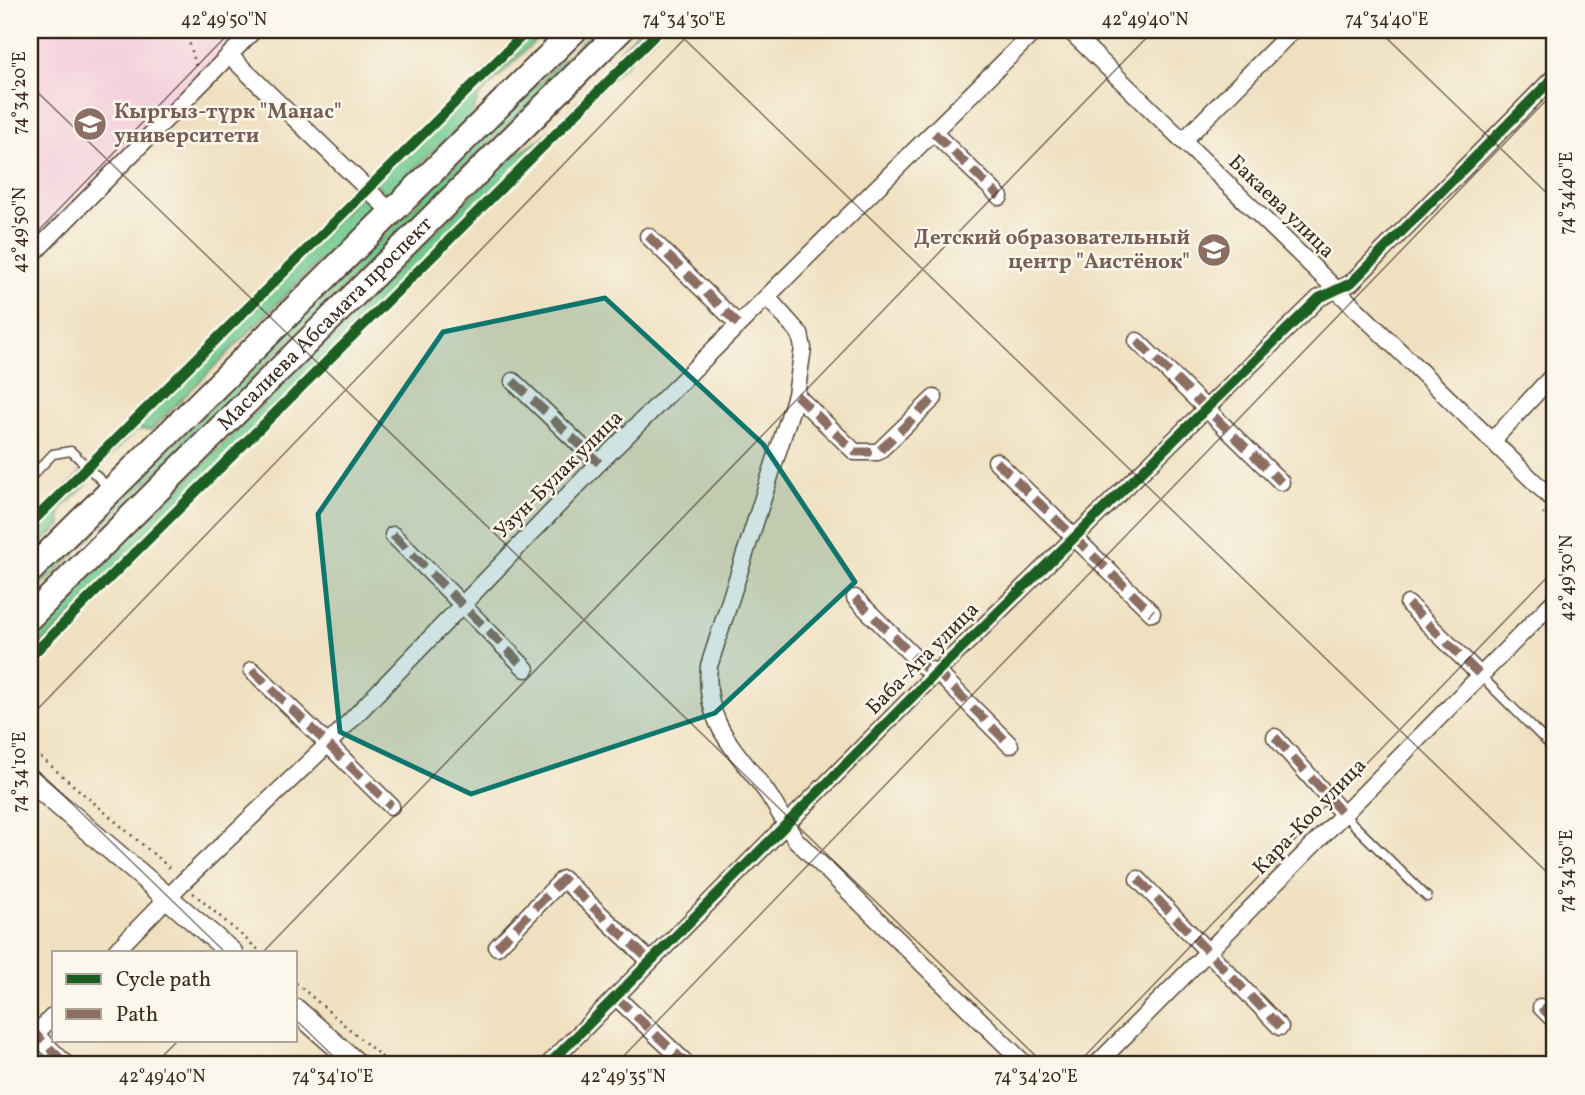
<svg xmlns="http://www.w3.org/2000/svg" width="1585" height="1095" font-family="Vollkorn,serif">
	<rect width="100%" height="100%" fill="#fbf7ec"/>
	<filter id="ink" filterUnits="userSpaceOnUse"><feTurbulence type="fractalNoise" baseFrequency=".0143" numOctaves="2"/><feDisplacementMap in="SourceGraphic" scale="14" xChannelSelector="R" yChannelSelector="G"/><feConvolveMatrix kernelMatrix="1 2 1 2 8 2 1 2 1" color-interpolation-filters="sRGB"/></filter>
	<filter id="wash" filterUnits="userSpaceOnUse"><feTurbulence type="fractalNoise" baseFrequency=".00686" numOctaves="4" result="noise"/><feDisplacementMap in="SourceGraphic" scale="28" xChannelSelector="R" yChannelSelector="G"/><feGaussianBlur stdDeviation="1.57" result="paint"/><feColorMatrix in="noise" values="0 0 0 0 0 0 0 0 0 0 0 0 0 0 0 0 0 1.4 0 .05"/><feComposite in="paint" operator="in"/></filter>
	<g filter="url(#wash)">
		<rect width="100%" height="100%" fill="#efe0c0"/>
		<path fill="#f4cfdd" d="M30 30H245L44 231 30 219Z"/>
		<g fill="#70c88e" stroke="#567956" stroke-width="2">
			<path d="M528 30H546L478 97 472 116 387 195 374 183Z"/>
			<path d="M592 30H603L30 598V587Z"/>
			<path d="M639 30H660L30 657V637L511 156C564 135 600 69 639 30Z"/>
			<path d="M367 189 380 201 151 430 137 429 102 464 93 462Z"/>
			<path d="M87 467 88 483 60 510 61 525 30 554V524Z"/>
		</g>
	</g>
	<g filter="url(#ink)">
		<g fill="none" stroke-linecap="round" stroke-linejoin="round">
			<g stroke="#564536" stroke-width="11">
				<g id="lane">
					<path d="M30 478 53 454 71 451 109 488"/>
					<path d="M1480 675 1549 744"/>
					<path d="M1343 814 1427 897"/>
				</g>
			</g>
			<g stroke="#564536" stroke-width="19">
				<g id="street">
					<path d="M1069 30 1555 502"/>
					<path d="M229 55 391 212"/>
					<path d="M934 133 1000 197"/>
					<path d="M1183 141 1293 30"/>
					<path d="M648 236 738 324"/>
					<path d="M30 257 254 30"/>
					<path d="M767 297 800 334 803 348 796 395 709 666C703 725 737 750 768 794 778 809 786 826 796 840L1026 1065"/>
					<path d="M1137 341 1281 482"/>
					<path d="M513 381 599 463"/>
					<path d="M796 395 855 452H878L934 398"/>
					<path d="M1492 441 1555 373"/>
					<path d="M996 461 1152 613"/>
					<path d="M393 535 526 669"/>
					<path d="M855 598 925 668 937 672 1010 745"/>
					<path d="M1408 604 1480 675"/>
					<path d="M252 670 391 806"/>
					<path d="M1275 737 1343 814"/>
					<path d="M1138 879 1280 1027"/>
					<path d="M497 947 563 879 650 961"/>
					<path d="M114 953 183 882 328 744 599 463 1036 30"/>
					<path d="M616 997 688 1065"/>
					<path d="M1541 1007 1555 1021"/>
					<path d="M30 1029 67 1065"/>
					<path d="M30 1040 54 1015"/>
					<path d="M548 1065 937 672 1319 298 1351 283 1555 76"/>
					<path d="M1096 1065 1555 600"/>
				</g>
			</g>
			<g stroke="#564536" stroke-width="24">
				<g id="secondary">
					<path d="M30 780 232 953"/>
					<path d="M296 1010 358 1065"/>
				</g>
			</g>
			<g stroke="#564536" stroke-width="28">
				<g id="primary">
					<path d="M30 571 575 30"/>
					<path id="s1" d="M30 617 621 30"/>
				</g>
			</g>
			<g stroke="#564536" stroke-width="2.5" stroke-dasharray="2 5" stroke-linecap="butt">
				<path d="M186 30 196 66"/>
				<path d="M1543 513 1555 525"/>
				<path d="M30 748 172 870"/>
				<path d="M193 893 262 953"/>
				<path d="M296 983 391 1065"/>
			</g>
			<use href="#lane" stroke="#fff" stroke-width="8"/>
			<use href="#street" stroke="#fff" stroke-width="16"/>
			<use href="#secondary" stroke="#fff" stroke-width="21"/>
			<use href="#primary" stroke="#fff" stroke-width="24"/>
			<g stroke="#8d6e63" stroke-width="9" stroke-dasharray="18 9" stroke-linecap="butt">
				<path d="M934 133 1000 197"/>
				<path d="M648 236 738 324"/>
				<path d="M1137 341 1281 482"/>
				<path d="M513 381 599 463"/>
				<path d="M796 395 855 452H878L934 398"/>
				<path d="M996 461 1152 613"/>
				<path d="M393 535 526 669"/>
				<path d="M855 598 925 668 937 672 1010 745"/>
				<path d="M1408 604 1480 675"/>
				<path d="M252 670 391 806"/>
				<path d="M1275 737 1343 814"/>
				<path d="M1138 879 1280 1027"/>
				<path d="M497 947 563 879 650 961"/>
				<path d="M616 997 688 1065"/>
				<path d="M1541 1007 1555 1021"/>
				<path d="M30 1029 67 1065"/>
			</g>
			<g stroke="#fbf7ec" stroke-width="15">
				<g id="cycleway">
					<path d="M30 524 528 30"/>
					<path d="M30 657 660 30"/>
					<path d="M548 1065 937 672 1319 298 1351 283 1555 76"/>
				</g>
			</g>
			<use href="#cycleway" stroke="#1b5e20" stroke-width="10"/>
		</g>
	</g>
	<path fill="#0f766e" fill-opacity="0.2" stroke="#0f766e" stroke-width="5" stroke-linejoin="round" d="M605 298 763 444 855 582 715 713 471 794 340 732 318 514 443 332Z"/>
	<path fill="none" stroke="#3b2a1e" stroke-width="2" stroke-opacity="0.45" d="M675 30 1555 880M1378 30 1555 201M30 85 1045 1065M30 239 232 30M30 717 693 30M30 763 226 953M262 953 1154 30M296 1020 342 1065M154 1065 178 1041M615 1065 1555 91M1076 1065 1555 569M1537 1065 1555 1046"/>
	<defs>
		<g id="university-disc" transform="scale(1.75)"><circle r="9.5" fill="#8d6e63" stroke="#fbf7ec"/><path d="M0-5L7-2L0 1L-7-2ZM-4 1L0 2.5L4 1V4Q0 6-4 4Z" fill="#fff"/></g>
		<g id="school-disc" transform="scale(1.75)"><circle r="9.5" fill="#8d6e63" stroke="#fbf7ec"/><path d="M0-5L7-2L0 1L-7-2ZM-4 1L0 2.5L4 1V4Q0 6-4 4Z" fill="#fff"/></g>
	</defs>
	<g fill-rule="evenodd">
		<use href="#university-disc" x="90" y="124"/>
		<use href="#school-disc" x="1214" y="250"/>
	</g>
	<g text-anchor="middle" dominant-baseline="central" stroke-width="5" stroke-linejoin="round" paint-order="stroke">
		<g font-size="21" font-weight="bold" fill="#785e54" stroke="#fbf7ec" text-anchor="start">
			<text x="114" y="112">Кыргыз-түрк "Манас"<tspan x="114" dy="24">университети</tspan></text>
			<text x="1190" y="238" text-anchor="end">Детский образовательный<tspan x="1190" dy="24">центр "Аистёнок"</tspan></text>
		</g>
		<g font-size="21" fill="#3b2a1e" stroke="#fbf7ec">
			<text transform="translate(1281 207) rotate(44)">Бакаева улица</text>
			<text stroke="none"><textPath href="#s1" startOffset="416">Масалиева Абсамата проспект</textPath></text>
			<text transform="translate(559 475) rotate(-45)">Узун-Булак улица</text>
			<text transform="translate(923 659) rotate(-45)">Баба-Ата улица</text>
			<text transform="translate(1310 817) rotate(-46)">Кара-Коо улица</text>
		</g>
	</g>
	<rect width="1585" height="1095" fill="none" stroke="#fbf7ec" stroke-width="77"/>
	<rect x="52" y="951" width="245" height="91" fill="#fbf7ec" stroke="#aea59a" stroke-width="2"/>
	<rect x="66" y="974" width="35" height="10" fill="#1b5e20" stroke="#aea59a" stroke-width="2"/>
	<text x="116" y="986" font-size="21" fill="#3b2a1e">Cycle path</text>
	<rect x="66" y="1009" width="35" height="10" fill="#8d6e63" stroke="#aea59a" stroke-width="2"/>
	<text x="116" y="1021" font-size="21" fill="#3b2a1e">Path</text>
	<rect x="38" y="38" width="1508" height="1018" fill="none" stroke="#3b2a1e" stroke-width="2.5"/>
	<g font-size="18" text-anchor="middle" fill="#3b2a1e">
		<text x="224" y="25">42°49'50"N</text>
		<text x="684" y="25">74°34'30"E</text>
		<text x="1145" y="25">42°49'40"N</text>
		<text x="1387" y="25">74°34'40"E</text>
		<text transform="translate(19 93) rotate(-90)" y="6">74°34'20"E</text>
		<text transform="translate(1566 193) rotate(-90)" y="6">74°34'40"E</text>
		<text transform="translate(19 230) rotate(-90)" y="6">42°49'50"N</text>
		<text transform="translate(1566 578) rotate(-90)" y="6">42°49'30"N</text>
		<text transform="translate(19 772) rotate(-90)" y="6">74°34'10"E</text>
		<text transform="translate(1566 871) rotate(-90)" y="6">74°34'30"E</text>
		<text x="162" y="1082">42°49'40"N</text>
		<text x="333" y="1082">74°34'10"E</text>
		<text x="623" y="1082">42°49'35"N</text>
		<text x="1036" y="1082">74°34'20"E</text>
	</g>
</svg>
